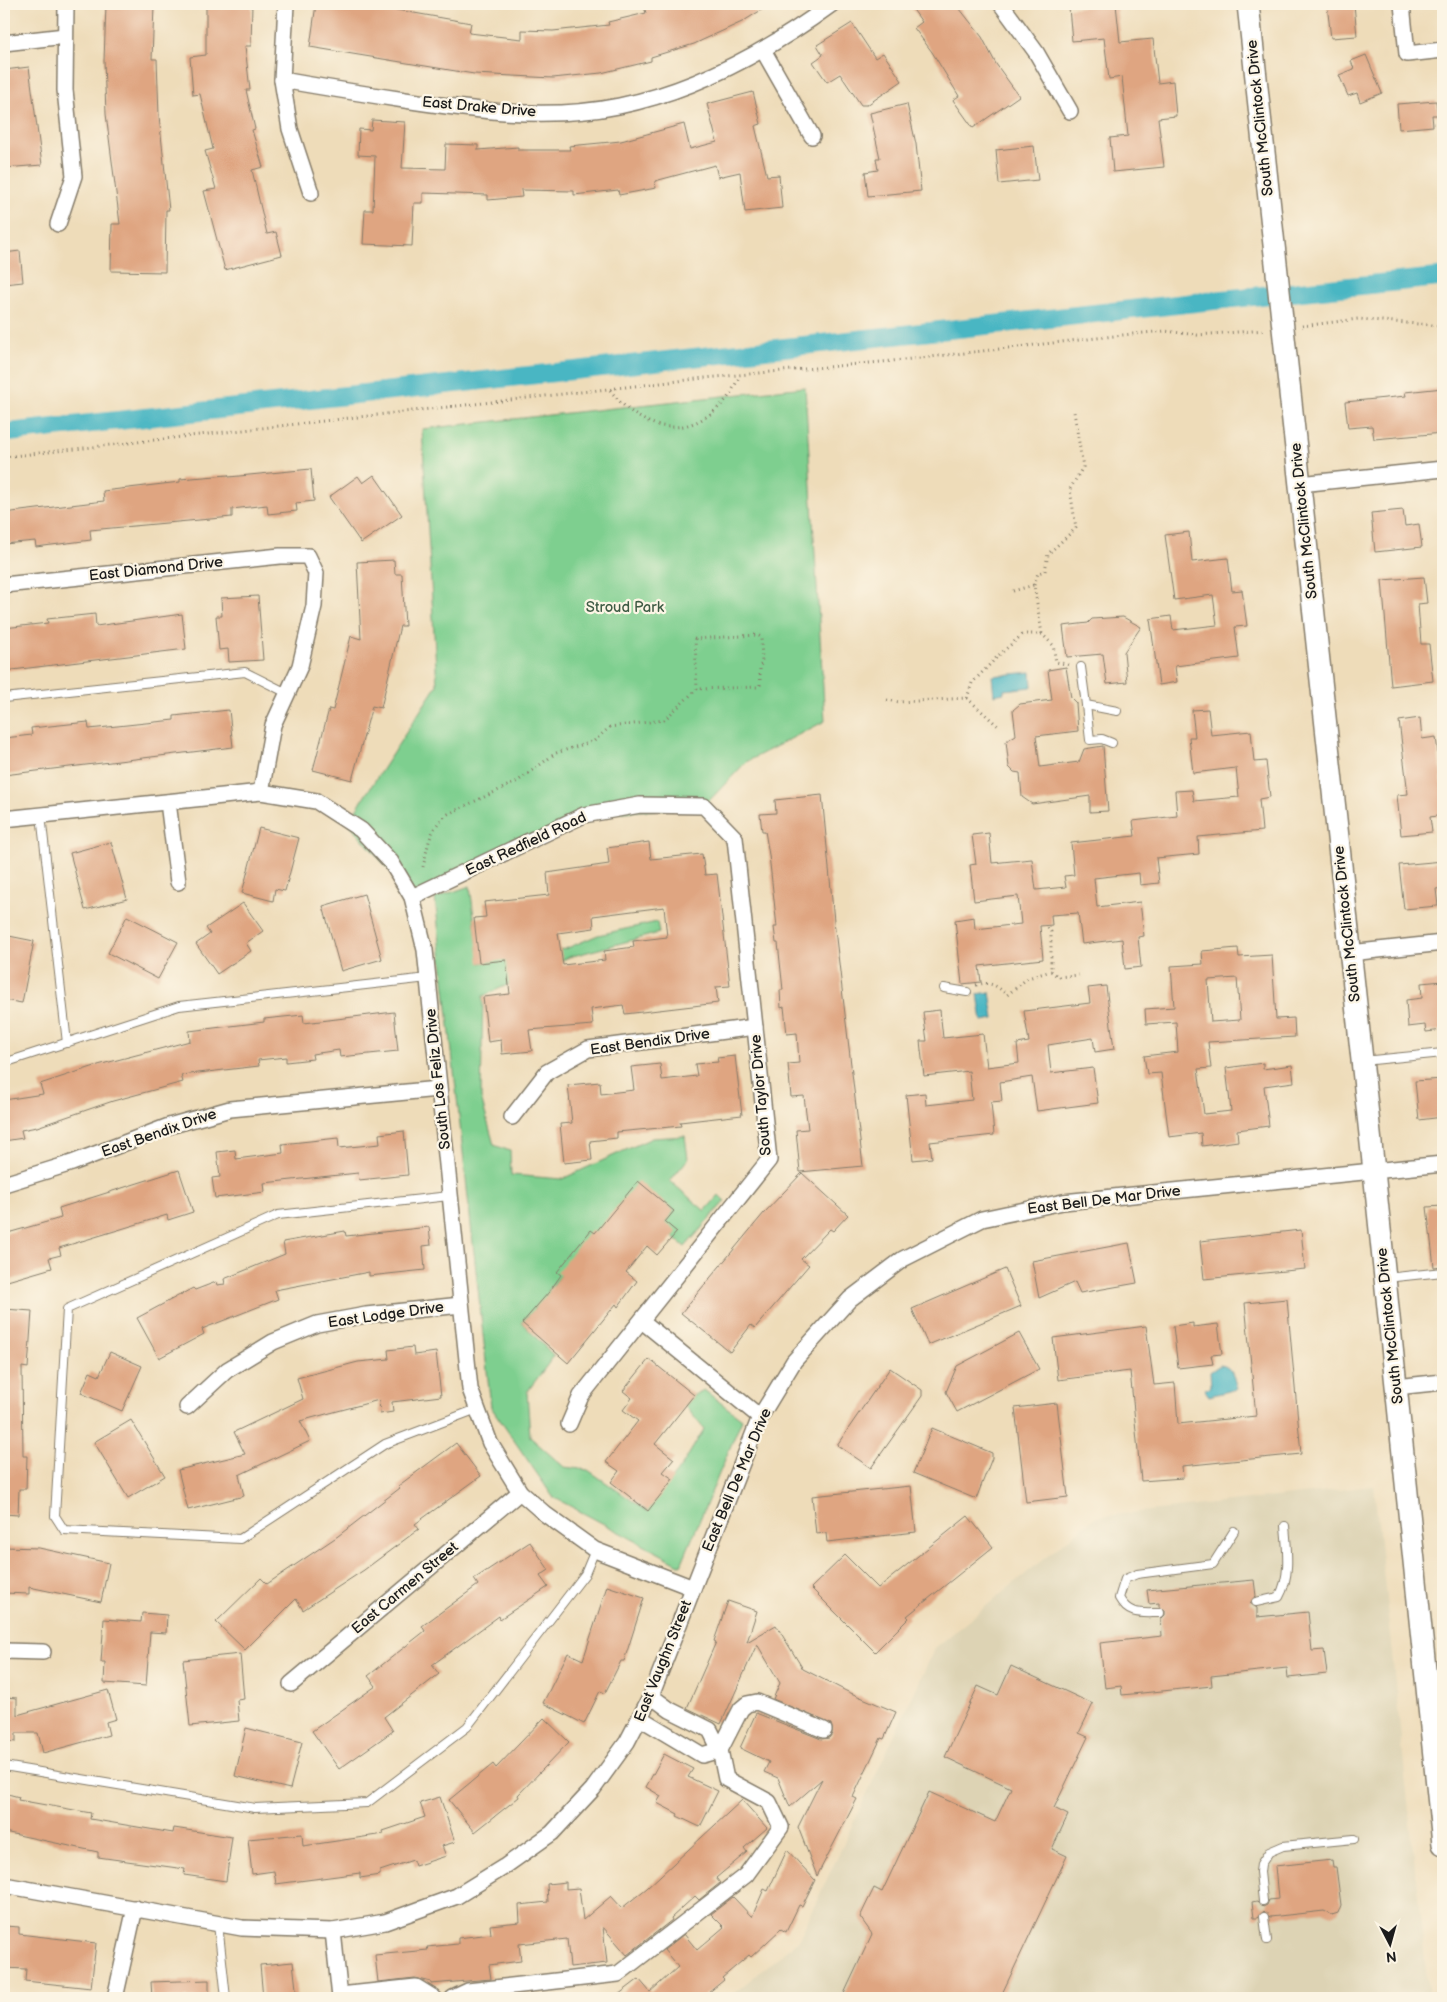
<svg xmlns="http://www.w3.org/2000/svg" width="1447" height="2002" font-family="'Balsamiq Sans',sans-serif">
	<rect width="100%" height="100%" fill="#fcf5e5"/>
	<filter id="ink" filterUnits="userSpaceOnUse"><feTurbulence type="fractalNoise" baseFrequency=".02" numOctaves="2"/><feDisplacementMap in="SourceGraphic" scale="10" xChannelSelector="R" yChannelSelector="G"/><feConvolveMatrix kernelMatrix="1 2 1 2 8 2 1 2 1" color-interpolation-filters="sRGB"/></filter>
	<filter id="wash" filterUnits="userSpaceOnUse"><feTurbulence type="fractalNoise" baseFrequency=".0096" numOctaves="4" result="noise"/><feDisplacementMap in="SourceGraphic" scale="20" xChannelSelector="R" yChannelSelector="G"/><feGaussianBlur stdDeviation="1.12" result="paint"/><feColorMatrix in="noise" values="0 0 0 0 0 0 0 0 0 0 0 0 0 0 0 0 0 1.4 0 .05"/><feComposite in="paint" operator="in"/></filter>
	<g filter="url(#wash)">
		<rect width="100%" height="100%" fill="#eedcb9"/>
		<path fill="#ddd3b4" d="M1374 1486 1429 1998H728L798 1941 935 1648 1095 1517Z"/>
		<g fill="#7ecf8f" stroke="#4d7656">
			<path d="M805 387 825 721 746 762 704 806 584 815 412 897 348 822 437 685 422 429Z"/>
			<path d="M470 886 480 963 565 949 598 935 657 922 659 933 569 957 483 996 481 1098 494 1145 510 1151 511 1175 562 1179 652 1138 685 1136 688 1159 670 1181 705 1211 719 1195 725 1201 685 1247 673 1237 665 1222 674 1211 638 1182 548 1291 556 1297 536 1307 522 1323 554 1356 527 1392 530 1437 564 1467 588 1470 647 1511 683 1464 704 1429 685 1406 694 1395 704 1390 742 1419 681 1565 553 1497 491 1407 435 898Z"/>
		</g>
		<g fill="#48b6c3" stroke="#326970">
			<path d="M1031 672 1032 687 1004 690V693L994 695 992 676Z"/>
			<path d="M990 992 994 1019 982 1021 978 994Z"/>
			<path d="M1220 1365C1233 1366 1234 1379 1237 1389L1209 1396 1204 1389 1211 1387 1210 1372Z"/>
		</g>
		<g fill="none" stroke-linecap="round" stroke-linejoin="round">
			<path stroke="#48b6c3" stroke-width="19" d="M4 433 1218 300 1443 277"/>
		</g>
		<g id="blocks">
			<g fill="#dfa581" fill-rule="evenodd">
				<path d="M206 4H252L251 46H245L250 90H246L255 129 252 130 263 167 252 170 267 234 276 232 282 255 225 270 204 191 216 189 205 151 213 149 200 94 193 95 190 57 206 55Z"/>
				<path d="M316 4H363L471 23 469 33 522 39V30L553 31 609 25 608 22 646 13 643 4H771L742 22 694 44 651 57V61L601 73 553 78 474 74 310 47Z"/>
				<path d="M909 4H956L982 37 996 64 1019 96 973 128 953 100 959 96 932 52 914 28 922 22Z"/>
				<path d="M1116 4 1120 42 1153 39 1158 83 1173 81 1176 116 1158 118 1164 167 1113 172 1110 138 1128 136 1122 77 1109 79 1104 38 1072 41 1069 8Z"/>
				<path d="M1336 4H1354L1357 36 1331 38 1327 5Z"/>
				<path d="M106 5 154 6 152 59H157L159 116 169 210H166L165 272 111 271 112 224H120L106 114 104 61Z"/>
				<path d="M852 23 875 58 883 53 902 81 867 105H861L840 74 827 82 813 62 823 55 817 45Z"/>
				<path d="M1366 55 1382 93 1360 102 1357 93 1348 96 1339 75 1354 69 1351 61Z"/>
				<path d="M29 67 42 165 4 168V70Z"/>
				<path d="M753 92 761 124 755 126 767 176 779 175 782 208 745 212 740 172 718 177 715 165 655 181 656 188 619 195 618 190 574 195V191L521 190 522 197 488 200V195L423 193V203H414L412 246 363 244 365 210H373L375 156 358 155 359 129 371 130 372 120 405 122 402 168 445 169 446 144 478 145V150L518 147V150H570L569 146 621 141 684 124 690 149 717 142 707 104Z"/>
				<path d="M1436 101 1438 115H1432L1433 126 1399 129 1397 104Z"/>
				<path d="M907 104 916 144 921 191 868 196 865 172 878 170 876 158H880L870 113Z"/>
				<path d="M1034 146 1038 180 999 184 996 150Z"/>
				<path d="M20 251 23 282 4 284V253Z"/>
				<path d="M1443 388V433L1374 439 1372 426 1348 428 1345 402 1406 396 1405 392Z"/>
				<path d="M311 469 314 501 296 503 297 511 268 514 267 505 232 509V517L90 530 91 540 36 547 35 541 4 544V513L104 501 103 491 180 482V479L228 475 229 477Z"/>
				<path d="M374 475 402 515 361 543 329 497 358 476 363 483Z"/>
				<path d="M1403 510 1405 526 1419 524 1422 547 1375 552 1371 513Z"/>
				<path d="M1189 532 1192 562 1228 558 1232 591 1242 590 1247 626 1235 627 1239 658 1175 666 1177 682 1159 685 1150 619 1171 616 1173 630 1217 625 1213 595 1174 600 1165 535Z"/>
				<path d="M394 560 395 574H402L405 626H400L381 708 372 706 352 780 313 770 329 709 333 710 351 636 361 639 357 562Z"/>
				<path d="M1424 577 1427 603 1418 604 1421 644H1429L1433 681 1391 686 1382 580Z"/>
				<path d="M258 596 263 660 229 662 228 649 219 650 216 616H222L221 598Z"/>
				<path d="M95 614 96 626 182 614 186 649 4 671V628L48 623 47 619Z"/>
				<path d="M1123 617 1141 627 1124 652 1127 682 1107 684 1103 654 1067 657 1063 626 1088 623 1092 619Z"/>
				<path d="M1066 667 1071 698 1076 703 1078 731 1036 736 1040 767 1079 762 1084 749 1103 746 1108 811 1090 812V796L1032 804 1022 797 1020 773 1014 772 1009 767 1006 741 1016 735 1013 710 1020 704 1052 700 1048 670Z"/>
				<path d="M1208 709 1211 735 1251 731 1254 762 1266 761 1270 797 1259 799 1262 831 1198 837 1199 854 1156 858 1159 883 1140 885 1139 873 1094 878 1097 907 1140 902 1144 936 1138 937 1141 967 1125 969 1122 939 1082 944 1078 913 1051 915 1052 925 1040 926 1043 959 979 966 981 982 962 984 955 920 974 917 975 929 1021 924 1018 896 974 901 970 865 976 864 972 835 989 833 992 863 1032 859 1036 890 1066 887 1064 876 1074 875 1071 843 1135 836 1133 821 1177 816 1175 791 1192 790 1194 801 1239 797 1236 768 1193 773 1189 737H1195L1192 710Z"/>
				<path d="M229 710 233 747 4 775V738L32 735 31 728 88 722 89 729 174 720V716Z"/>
				<path d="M1420 718 1422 739 1436 737 1443 792V815L1430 817 1432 832 1401 835 1397 795 1408 794 1399 721Z"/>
				<path d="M822 795 834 921 863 1166 800 1172 796 1130 808 1129 804 1096 791 1097 788 1064 799 1063 797 1033 787 1034 784 1007 781 1008 780 990H783L778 943H776L774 927H777L769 855 765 831H762L760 814 776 813 775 800Z"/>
				<path d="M259 828 299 838 285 891 275 889 273 901 242 893Z"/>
				<path d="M111 842 127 899 85 910 70 853Z"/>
				<path d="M649 842 651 859 702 854 705 875 717 874 730 986 716 987 718 1003 625 1014 623 1005 591 1009 593 1025 529 1030 532 1051 502 1054 501 1040 488 1042 483 997 510 994 506 960 479 963 474 918 486 917 484 902 549 895 547 873 609 864 607 848ZM664 907 667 937 633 941 634 947 604 951 605 960 563 965 558 933 594 928 593 916Z"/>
				<path d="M1443 861V888L1436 889 1438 906 1404 909 1399 865Z"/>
				<path d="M364 894 382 959 341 971 323 906Z"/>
				<path d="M243 903 263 931 246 943 251 951 217 974 196 944 210 934 206 928Z"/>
				<path d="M127 916 178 942 158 979 108 953Z"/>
				<path d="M4 935 34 941 22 1003 4 1000Z"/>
				<path d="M1238 948 1239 957 1272 955 1276 1019 1294 1018 1295 1037 1208 1042 1211 1068 1198 1069 1204 1114 1231 1111 1226 1068 1263 1063V1069L1292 1065 1294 1082 1264 1086 1269 1126 1237 1130 1238 1141 1202 1146 1201 1133 1169 1137 1161 1073 1147 1074 1144 1056 1178 1052 1176 1022 1146 1024 1145 1009 1174 1007 1171 966 1203 964 1202 951ZM1237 978 1240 1020 1211 1022 1208 980Z"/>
				<path d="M1443 981V1030L1426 1032 1425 1025 1408 1027 1406 1000 1422 998 1421 983Z"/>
				<path d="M1106 986 1114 1049 1095 1052 1093 1038 1048 1045 1051 1073 1093 1068 1098 1103 1037 1111 1032 1077 1000 1082 1002 1101 991 1102 994 1135 930 1142 932 1158 913 1160 906 1095 925 1093 926 1105 972 1100 969 1071 924 1076 920 1041H927L923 1012 940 1010 943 1038 983 1034 987 1067 1019 1063 1017 1044 1029 1042 1024 1011 1090 1003 1088 988Z"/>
				<path d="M394 1012 398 1051 340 1057 339 1050 312 1054 313 1059 286 1062V1057L258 1060 259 1066 181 1075 183 1082 113 1101 37 1127 21 1130 23 1138 4 1141V1100L43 1094 40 1084 98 1065 190 1041 189 1031 264 1022V1019L303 1015 304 1023Z"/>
				<path d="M735 1056 742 1115 680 1122 681 1126 617 1132V1138L590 1141 592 1160 564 1163 560 1124 572 1123 568 1085 600 1082 601 1094 634 1090 631 1067 660 1064 662 1080 697 1076 695 1064 718 1062 717 1058Z"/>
				<path d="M1443 1079V1117L1419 1120 1415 1081Z"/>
				<path d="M404 1131 408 1175 359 1180 358 1173 264 1183 265 1192 215 1198 212 1178 220 1177 217 1152 235 1150 236 1159 283 1153 282 1144 338 1138 339 1148 380 1144 379 1134Z"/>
				<path d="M179 1170 193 1212 168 1220 167 1215 59 1248 61 1255 49 1258 52 1268 4 1282V1234L61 1218 59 1208Z"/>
				<path d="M802 1173 848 1215 833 1231 830 1229 801 1259 809 1265 755 1328 751 1325 730 1352 681 1313 764 1213Z"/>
				<path d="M638 1181 674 1211 665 1222 677 1232 657 1255 647 1246 626 1272 637 1281 618 1307 616 1304 568 1363 522 1323 549 1292 561 1275 557 1272 591 1230 595 1233Z"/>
				<path d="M1443 1206V1266L1434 1267 1427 1207Z"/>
				<path d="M429 1227 431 1245 423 1246 425 1270 369 1276V1272L275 1290 278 1299 202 1329 204 1334 159 1358 137 1318 193 1288 195 1290 216 1282 217 1285 225 1284 224 1279 285 1254 283 1242 345 1231 346 1236Z"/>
				<path d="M1301 1230 1305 1269 1204 1279 1200 1241Z"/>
				<path d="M1129 1243 1137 1283 1080 1293 1075 1282 1039 1298 1032 1261Z"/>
				<path d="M1005 1269 1021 1306 928 1345 912 1309Z"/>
				<path d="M1287 1299 1301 1454 1182 1466 1183 1478 1141 1481 1130 1371 1058 1380 1053 1338 1146 1326 1154 1385 1175 1383 1178 1424 1256 1416 1245 1303Z"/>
				<path d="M4 1309 32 1311 28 1368 22 1367 23 1456H27L26 1489H19L18 1515 4 1514Z"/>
				<path d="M1193 1323V1327L1218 1324 1222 1354 1211 1355 1213 1364 1178 1368 1173 1326Z"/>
				<path d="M1019 1333 1039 1369 957 1412 946 1392 957 1366Z"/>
				<path d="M413 1347 414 1355 436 1352 441 1396 392 1402 393 1412 380 1414 379 1400 300 1421 310 1441 239 1475 244 1496 188 1510 178 1470 245 1454 234 1432 303 1399 297 1378 358 1362 389 1359 388 1350Z"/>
				<path d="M110 1352 142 1366 122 1411 81 1393 90 1372 99 1376Z"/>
				<path d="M649 1359 694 1395 655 1444 674 1459 663 1472 673 1479 648 1511 611 1482 619 1471 606 1462 638 1421 623 1410 632 1398 623 1391Z"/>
				<path d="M890 1368 922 1390V1396L871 1468 837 1445Z"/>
				<path d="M1057 1403 1068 1497 1026 1502 1015 1408Z"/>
				<path d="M131 1420 165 1476 128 1498 94 1442Z"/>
				<path d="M932 1428 992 1453V1458L976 1499 913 1473Z"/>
				<path d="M456 1443 481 1476 415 1524 419 1529 364 1570 303 1610 296 1599 245 1650 216 1622 261 1578 267 1584 338 1536 400 1488 398 1486Z"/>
				<path d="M911 1486 916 1532 827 1542 826 1533 816 1534 812 1496Z"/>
				<path d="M968 1516 993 1547 907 1616 909 1618 875 1652 811 1588 845 1555 878 1588Z"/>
				<path d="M530 1542 549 1570 540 1576 548 1587 500 1619 499 1616 432 1665 439 1674 384 1717 393 1731 339 1769 312 1731 376 1686 368 1676 425 1631 422 1626 478 1585 474 1579Z"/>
				<path d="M4 1547 39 1548 109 1563 101 1602 29 1587V1594L4 1593Z"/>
				<path d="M1254 1580 1256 1596 1250 1603 1257 1608V1617L1308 1612 1312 1651 1324 1650 1327 1674 1288 1678 1287 1668 1211 1676 1212 1686 1122 1695 1121 1686 1105 1688 1100 1643 1162 1636 1161 1619 1165 1615V1611L1159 1607V1603L1149 1604 1147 1590Z"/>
				<path d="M607 1586 644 1598 624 1661H621L605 1693 600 1691 584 1724 543 1703 568 1653 583 1660Z"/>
				<path d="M728 1601 757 1611 747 1642 776 1625 803 1669 846 1691 896 1712 884 1739 881 1738 853 1797 857 1799 817 1876 798 1827 822 1779 790 1807 778 1778 764 1772 769 1762 740 1748 756 1713 821 1739 829 1738 832 1734 831 1724 773 1699 780 1683 757 1644 721 1724 687 1708 716 1642 714 1641Z"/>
				<path d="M142 1613 167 1615 166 1633 150 1632 146 1686 104 1683 105 1662H101L104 1619 141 1622Z"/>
				<path d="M240 1654 244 1699 237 1700 239 1721 190 1726 183 1660Z"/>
				<path d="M1011 1666 1093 1704 1079 1733 1088 1737 1054 1808 1068 1815 1052 1849 1067 1856 1000 1998H842L872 1934 860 1917 874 1888 882 1892 929 1792 995 1822 1011 1788 945 1757 978 1686 998 1695Z"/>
				<path d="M108 1690 116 1719 106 1722 109 1735 43 1753 38 1733H16V1742L4 1741V1697L17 1698V1715Z"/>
				<path d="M544 1718 569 1742 518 1795 519 1797 475 1832 449 1800 493 1764 496 1768Z"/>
				<path d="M246 1728 302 1742 290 1789 235 1776Z"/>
				<path d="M664 1754 693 1769 688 1777 718 1791 700 1827 677 1816 678 1814 657 1803 661 1796 646 1787Z"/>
				<path d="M4 1793 19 1797 18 1800 91 1813 90 1819 173 1833 174 1828 232 1837 226 1881 184 1875 185 1869 98 1857V1852L4 1832Z"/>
				<path d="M440 1797 455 1842 442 1846 446 1856 415 1866 413 1860 380 1871V1875L360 1878V1873L276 1884 274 1871 252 1874 248 1839 302 1834 303 1846 384 1834 383 1831 425 1817 420 1803Z"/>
				<path d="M742 1800 767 1828 744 1848 747 1852 716 1878 720 1883 699 1900 695 1896 671 1918 672 1920 627 1955 603 1927 607 1963 570 1967 567 1939 519 1944 521 1961 489 1965 491 1979 431 1984V1982L415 1978 378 1982 375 1955 428 1950 427 1947 458 1944V1938L491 1934 490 1925 520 1922 519 1905 548 1902 547 1884 566 1882V1889L579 1888 583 1920 611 1896 622 1908 647 1888Z"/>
				<path d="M787 1850 815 1880 802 1906 799 1905 786 1932 781 1929 751 1957 749 1955 722 1978 724 1980 702 1998H614L639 1979 650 1992 678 1967 664 1950 684 1934 697 1950 724 1927 711 1914 733 1897 752 1917 764 1889 768 1891Z"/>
				<path d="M1332 1860 1333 1867H1336L1341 1905 1338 1913 1332 1915 1324 1911 1270 1917 1264 1911 1258 1918H1254L1252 1902 1257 1901 1263 1907 1267 1905 1269 1900 1278 1899 1275 1866Z"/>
				<path d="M4 1926 19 1927V1934L96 1943 91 1988 25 1981 26 1969 4 1968Z"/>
				<path d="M293 1962 297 1998H263L260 1965Z"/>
				<path d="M209 1980V1998H152L151 1982Z"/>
			</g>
		</g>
	</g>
	<g filter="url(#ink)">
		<use href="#blocks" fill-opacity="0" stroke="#857c6a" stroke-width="1"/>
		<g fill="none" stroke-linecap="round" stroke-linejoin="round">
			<g stroke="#857c6a" stroke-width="10">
				<g id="lane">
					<path d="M1081 667 1086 705 1117 711"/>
					<path d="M4 698 245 672 287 693"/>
					<path d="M1086 705 1090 740 1102 739 1112 743"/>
					<path d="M41 815 67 1043"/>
					<path d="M944 988 967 992"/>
					<path d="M1363 1061 1443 1053"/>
					<path d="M4 1063 179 1006 428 978"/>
					<path d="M449 1196 278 1215 67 1309 55 1516 64 1530 240 1539 385 1444 477 1409"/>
					<path d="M1386 1278 1443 1272"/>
					<path d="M1256 1602 1279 1597C1291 1576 1287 1549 1285 1526"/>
					<path d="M1160 1613C1141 1613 1129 1616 1119 1598L1125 1579 1137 1574 1213 1564 1234 1531"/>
					<path d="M4 1766 255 1808 367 1803 467 1727 585 1574 595 1550"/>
					<path d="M1263 1901 1260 1872 1261 1864 1269 1852 1283 1846 1354 1839"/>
					<path d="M1264 1917 1267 1940"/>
					<path d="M218 1924 226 1998"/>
				</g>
			</g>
			<g stroke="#857c6a" stroke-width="18">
				<g id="street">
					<path d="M286 4 282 80 290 129 311 193"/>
					<path d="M1001 4 1036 52 1070 111"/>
					<path d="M1402 4 1407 54 1443 50"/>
					<path d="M4 43 65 36"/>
					<path d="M763 50 812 136"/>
					<path d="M282 80C321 87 359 93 398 99 470 110 546 121 619 106 698 90 768 51 832 4"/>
					<path d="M58 224 74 176 65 90 66 4"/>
					<path d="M1300 484 1443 469"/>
					<path d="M4 585 280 556H308L316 573 314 606 300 666 273 725 261 792"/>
					<path d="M168 802 178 882"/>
					<path d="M4 819 261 792 316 801 361 830 391 862 412 897 425 950 470 1389 490 1443 520 1492 545 1514 595 1550 693 1588"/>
					<path d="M412 897 584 815 640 805 704 806 735 838 769 1160 581 1396 569 1424"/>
					<path d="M1350 953 1443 943"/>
					<path d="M512 1117 547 1072 588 1049 755 1027"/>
					<path d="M4 1184 72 1163 169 1126 230 1109 438 1089"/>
					<path d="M642 1321 760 1417"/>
					<path d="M1396 1387 1443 1382"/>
					<path d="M187 1407 227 1370 273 1342 317 1324 366 1315 461 1305"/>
					<path d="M4 1651 43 1652"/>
					<path d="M291 1684 520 1492"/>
					<path d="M640 1718 702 1755 720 1750 710 1730 670 1710 651 1696"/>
					<path d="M4 1885 242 1928 333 1931 385 1922 457 1896 504 1867 552 1833 593 1789 627 1742 651 1696 760 1417 794 1361 850 1299 903 1259 982 1219 1063 1202 1443 1164"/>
					<path d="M333 1931 340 1998"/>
					<path d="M340 1995 416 1987 434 1998"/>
					<path d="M115 1998 135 1908"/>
					<path d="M453 1998 468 1991 618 1974 746 1875 781 1827 769 1802 726 1779 720 1750 741 1709 747 1704 757 1702 824 1730"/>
				</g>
			</g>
			<g stroke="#857c6a" stroke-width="24">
				<path id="secondary" d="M1248 4 1374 1171 1443 1844"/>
			</g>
			<g stroke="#857c6a" stroke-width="3" stroke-dasharray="1 4" stroke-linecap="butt">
				<path d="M1302 326 1358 319 1443 326"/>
				<path d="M610 390C641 431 686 442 724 402 731 395 735 384 740 376"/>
				<path d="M4 457 705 378 903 360 1123 335 1165 331 1197 335 1266 330"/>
				<path d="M1034 585 1038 573 1045 571 1048 554 1076 528 1070 489 1083 467 1074 412"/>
				<path d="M1013 591 1034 585 1042 634"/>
				<path d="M967 698 998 726"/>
				<path d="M887 700 899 702 967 698 972 683 999 655 1023 634H1042L1053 645 1056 662 1070 665"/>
				<path d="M423 867C428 847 429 827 448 814L518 781 556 753 594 741 610 727 664 720 697 689 695 639 757 635 761 637 762 663 760 666V685L758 687 697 689"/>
				<path d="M1048 927 1051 932V971"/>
				<path d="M1051 971 1058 977 1079 975"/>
				<path d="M976 985C990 981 996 985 1007 995L1028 978 1051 971"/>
			</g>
			<use href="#lane" stroke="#fff" stroke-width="8"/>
			<use href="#street" stroke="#fff" stroke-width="15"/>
			<use href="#secondary" stroke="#fff" stroke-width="21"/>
		</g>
	</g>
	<g text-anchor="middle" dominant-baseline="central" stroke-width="4.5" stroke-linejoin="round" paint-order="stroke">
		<g font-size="15" fill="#1c1c1c" stroke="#fcf5e5">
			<text transform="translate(479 107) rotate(5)">East Drake Drive</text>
			<text transform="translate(1260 118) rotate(-96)">South McClintock Drive</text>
			<text transform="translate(1304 521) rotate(-96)">South McClintock Drive</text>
			<text transform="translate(156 569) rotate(-6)">East Diamond Drive</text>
			<text transform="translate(526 844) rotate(-25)">East Redfield Road</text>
			<text transform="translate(1347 924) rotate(-96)">South McClintock Drive</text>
			<text transform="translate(650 1042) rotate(-8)">East Bendix Drive</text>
			<text transform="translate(438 1079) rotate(-96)">South Los Feliz Drive</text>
			<text transform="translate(761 1095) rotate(-95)">South Taylor Drive</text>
			<text transform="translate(159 1133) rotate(-19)">East Bendix Drive</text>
			<text transform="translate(1104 1200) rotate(-7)">East Bell De Mar Drive</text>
			<text transform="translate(386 1315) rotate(-8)">East Lodge Drive</text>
			<text transform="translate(1390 1326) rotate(-96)">South McClintock Drive</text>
			<text transform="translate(737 1480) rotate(-67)">East Bell De Mar Drive</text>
			<text transform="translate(405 1588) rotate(-40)">East Carmen Street</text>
			<text transform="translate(663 1661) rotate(-68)">East Vaughn Street</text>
		</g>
		<g font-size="15" fill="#3e5b44" stroke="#fcf5e5">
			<text x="625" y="607">Stroud Park</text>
		</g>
	</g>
	<rect width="1447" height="2002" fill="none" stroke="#fcf5e5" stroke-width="20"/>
	<g transform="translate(1390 1944) rotate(174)" stroke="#fcf5e5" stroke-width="4" paint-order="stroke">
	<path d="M0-4L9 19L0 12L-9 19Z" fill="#1c1c1c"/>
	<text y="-8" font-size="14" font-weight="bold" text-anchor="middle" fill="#1c1c1c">N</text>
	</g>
</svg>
